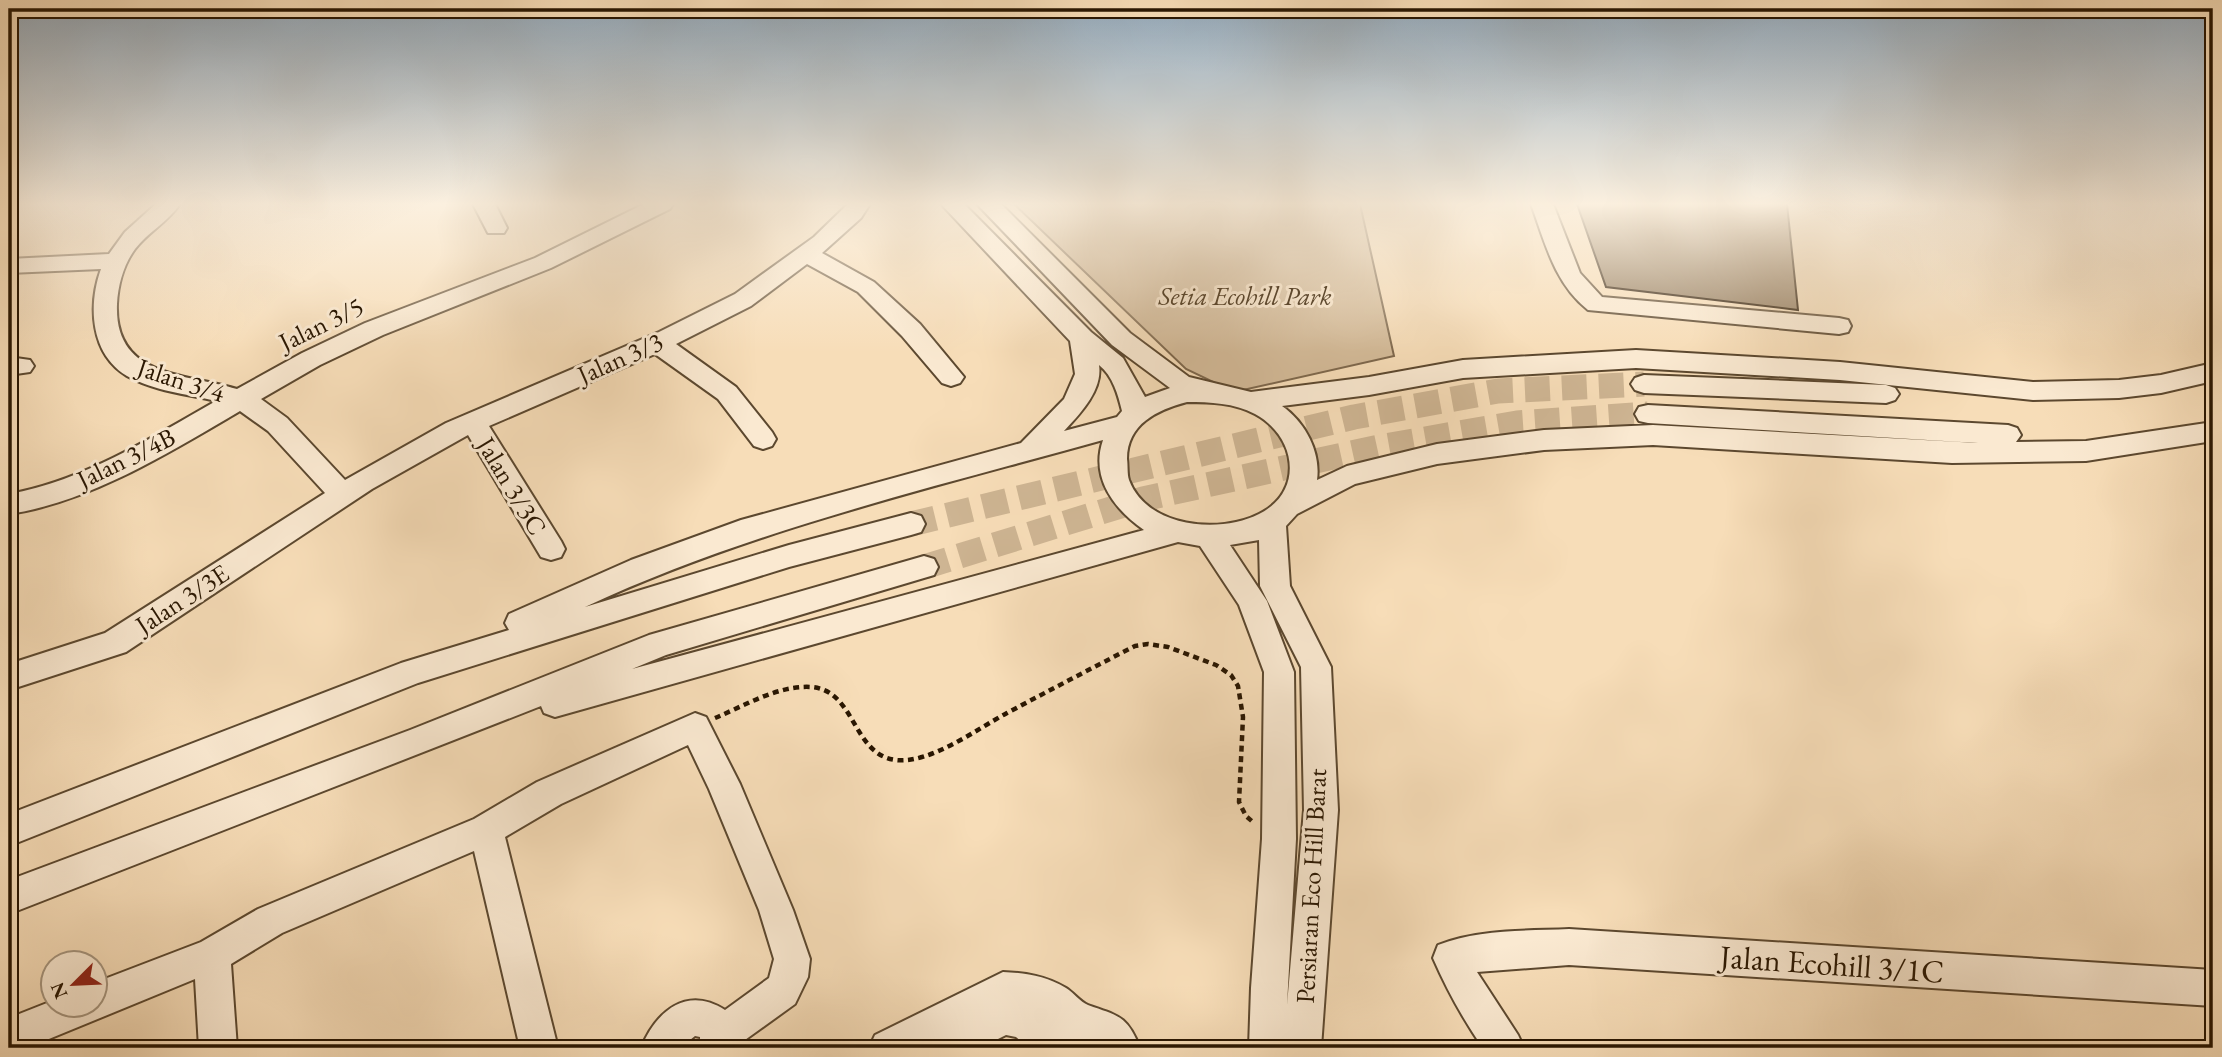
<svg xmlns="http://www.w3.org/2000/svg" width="2222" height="1057" font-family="'EB Garamond',serif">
	<rect width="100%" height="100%" fill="#f7ddb8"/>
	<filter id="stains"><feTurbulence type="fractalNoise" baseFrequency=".00286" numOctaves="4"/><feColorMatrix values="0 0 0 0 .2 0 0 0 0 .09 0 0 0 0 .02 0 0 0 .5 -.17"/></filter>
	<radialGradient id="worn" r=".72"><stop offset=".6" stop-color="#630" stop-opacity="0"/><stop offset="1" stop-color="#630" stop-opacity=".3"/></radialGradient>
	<path fill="#d4bb99" stroke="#7e684d" stroke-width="2" d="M1014 204H1360L1394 356 1234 392 1186 369Z"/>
	<path fill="#947d60" stroke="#291601" stroke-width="2" d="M1577 204H1787L1798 310 1606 287Z"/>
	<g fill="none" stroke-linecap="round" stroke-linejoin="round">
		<g stroke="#ceb593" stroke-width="25" stroke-dasharray="25 12" stroke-linecap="butt">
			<path d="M911 524 1354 417 1498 391 1644 384"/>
			<path d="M924 567 1143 499 1379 447 1517 423 1648 414"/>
		</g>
		<g stroke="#5c482f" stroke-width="4">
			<g id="minor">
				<path d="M156 204H180C168 222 148 232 135 249 124 264 118 284 117 304 114 378 185 373 237 389L302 353 365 323 535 258 644 204H673L670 209 551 268 383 335 320 365 261 399 287 418 345 480 446 423 659 332 735 294 814 237 848 204H870L861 218 822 253 874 282 920 324 964 377 960 383 951 386 942 383 902 336 858 292 807 264 751 306 676 344 736 387 772 432 776 439 772 446 763 449 754 446 718 399 655 354 489 426 561 541 565 549 561 557 551 560 541 557 468 435 372 489 126 652 9 690V664L105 633 325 493 268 431 240 411C172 451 88 503 9 514V494C83 481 151 438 216 401 187 394 154 391 127 376 90 354 88 305 101 269L9 273V259L109 254 125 232Z"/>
				<path d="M473 204H495L507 228 504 233H488Z"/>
				<path d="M941 204H964L1091 332 1123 358 1145 397 1170 388 1112 345 977 204H1001L1130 333 1189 377 1251 392 1369 377 1463 360 1636 350 1840 362 2033 382 2119 380 2161 375 2213 363V381L2161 393 2119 398 2033 400 1840 380 1636 368 1463 378 1369 395 1282 406C1305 422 1321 452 1317 480L1347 466 1437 444 1544 430 1653 425 1978 443 1648 423 1639 421 1635 414 1639 407 1648 405 2008 425 2017 428 2021 435 2016 442 2086 441 2213 422V441L2086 461 1952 463 1653 445 1544 450 1437 464 1355 484 1297 514 1286 526 1290 586 1331 667 1338 810 1321 1048H1249L1251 988 1262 839 1264 672 1239 605 1200 546 1178 542 555 717 544 713 541 706 9 914V880L410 730 649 635 924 556 934 559 938 567 934 575 666 655 632 669 1144 530C1114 509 1090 478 1103 440 928 489 751 530 585 607L789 545 911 513 921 516 925 524 921 532 911 535 789 567 418 683 9 846V814L401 663 509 630 505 623 509 614 631 560 741 520 1021 443 1064 399 1075 374 1070 341ZM1099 365C1113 376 1118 395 1122 411L1117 417 1064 431C1080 414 1103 390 1099 365ZM1187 402C1210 402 1234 403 1255 414 1296 436 1305 491 1259 514 1220 534 1147 528 1129 480 1127 474 1128 465 1127 459 1127 424 1157 410 1187 402ZM1259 540 1260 586 1301 667 1304 810 1287 1005 1296 839 1294 672 1267 601 1230 545Z"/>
				<path d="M1531 204H1553L1580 273 1602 297 1839 318 1848 320 1851 326 1848 332 1839 334 1588 310C1554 283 1545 242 1531 204Z"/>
				<path d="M9 357 30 360 34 366 30 372 9 375Z"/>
				<path d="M1644 375 1886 385 1895 388 1899 394 1895 400 1886 403 1644 393 1635 390 1631 384 1635 378Z"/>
				<path d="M695 713 706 717 740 784 793 910 810 959 808 977 795 1004 738 1045V1048H700V1037L695 1036 680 1048H641C656 1012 686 985 725 1010L769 978 774 959 759 910 709 789 688 745 561 804 505 837 558 1048H520L474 851 282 933 231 964 237 1048H199L195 979 27 1048H9V1018L52 1001V1004H94V983L201 942 258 909 474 819 537 782Z"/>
				<path d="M1569 929 2213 970V1006L1569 965 1477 972 1518 1035 1524 1048H1483C1463 1019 1447 990 1433 958L1438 945C1478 929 1527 931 1569 929Z"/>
				<path d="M1003 972C1026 973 1046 976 1066 988 1074 993 1080 1002 1088 1005 1118 1016 1127 1015 1140 1048H1100L1090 1042 1073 1048H1029L1016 1037 1006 1035 980 1048H869L875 1035Z"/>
			</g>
		</g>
		<path stroke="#291601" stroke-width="4.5" stroke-dasharray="6 4.5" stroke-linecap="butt" d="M715 718C744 706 778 685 811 687 856 690 852 755 896 760 930 764 977 729 1007 713 1050 690 1092 668 1135 646L1148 644 1168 647 1216 665 1231 675 1238 686 1243 717 1239 802 1246 816 1254 823"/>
		<use href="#minor" fill="#fae9d1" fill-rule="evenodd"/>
	</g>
	<linearGradient id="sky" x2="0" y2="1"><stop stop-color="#92a9bc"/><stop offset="0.58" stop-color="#fbf0df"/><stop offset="1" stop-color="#fbf0df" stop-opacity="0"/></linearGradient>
	<rect width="2222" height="352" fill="url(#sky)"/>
	<g text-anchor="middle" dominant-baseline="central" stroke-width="6" stroke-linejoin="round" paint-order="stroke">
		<g font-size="26" font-style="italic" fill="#5c482f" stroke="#fae9d1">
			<text x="1245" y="296">Setia Ecohill Park</text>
		</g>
		<g font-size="26" fill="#291601" stroke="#fae9d1">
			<text transform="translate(321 324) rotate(-26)">Jalan 3/5</text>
			<text transform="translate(620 358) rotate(-24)">Jalan 3/3</text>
			<text transform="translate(181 380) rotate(18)">Jalan 3/4</text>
			<text transform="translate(126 458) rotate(-26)">Jalan 3/4B</text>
			<text transform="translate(512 486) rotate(59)">Jalan 3/3C</text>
			<text transform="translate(182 599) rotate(-33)">Jalan 3/3E</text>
			<text transform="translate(1311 886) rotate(-87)">Persiaran Eco Hill Barat</text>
		</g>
		<g font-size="32" fill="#291601" stroke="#fae9d1">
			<text transform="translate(1832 964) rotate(4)">Jalan Ecohill 3/1C</text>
		</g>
	</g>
	<rect width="2222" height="1057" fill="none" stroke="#f7ddb8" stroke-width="35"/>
	<rect x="10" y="10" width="2201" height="1036" fill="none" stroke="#291601" stroke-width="3.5"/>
	<rect x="18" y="18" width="2187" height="1022" fill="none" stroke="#291601" stroke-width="2"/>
	<g transform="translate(74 984) rotate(246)"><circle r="33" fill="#fae9d1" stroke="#a6957e" stroke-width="2"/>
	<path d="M0-5L12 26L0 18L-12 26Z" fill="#8f2418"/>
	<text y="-10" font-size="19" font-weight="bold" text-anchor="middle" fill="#291601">N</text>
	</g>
	<rect width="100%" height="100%" filter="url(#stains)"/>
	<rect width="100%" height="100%" fill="url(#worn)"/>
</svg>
